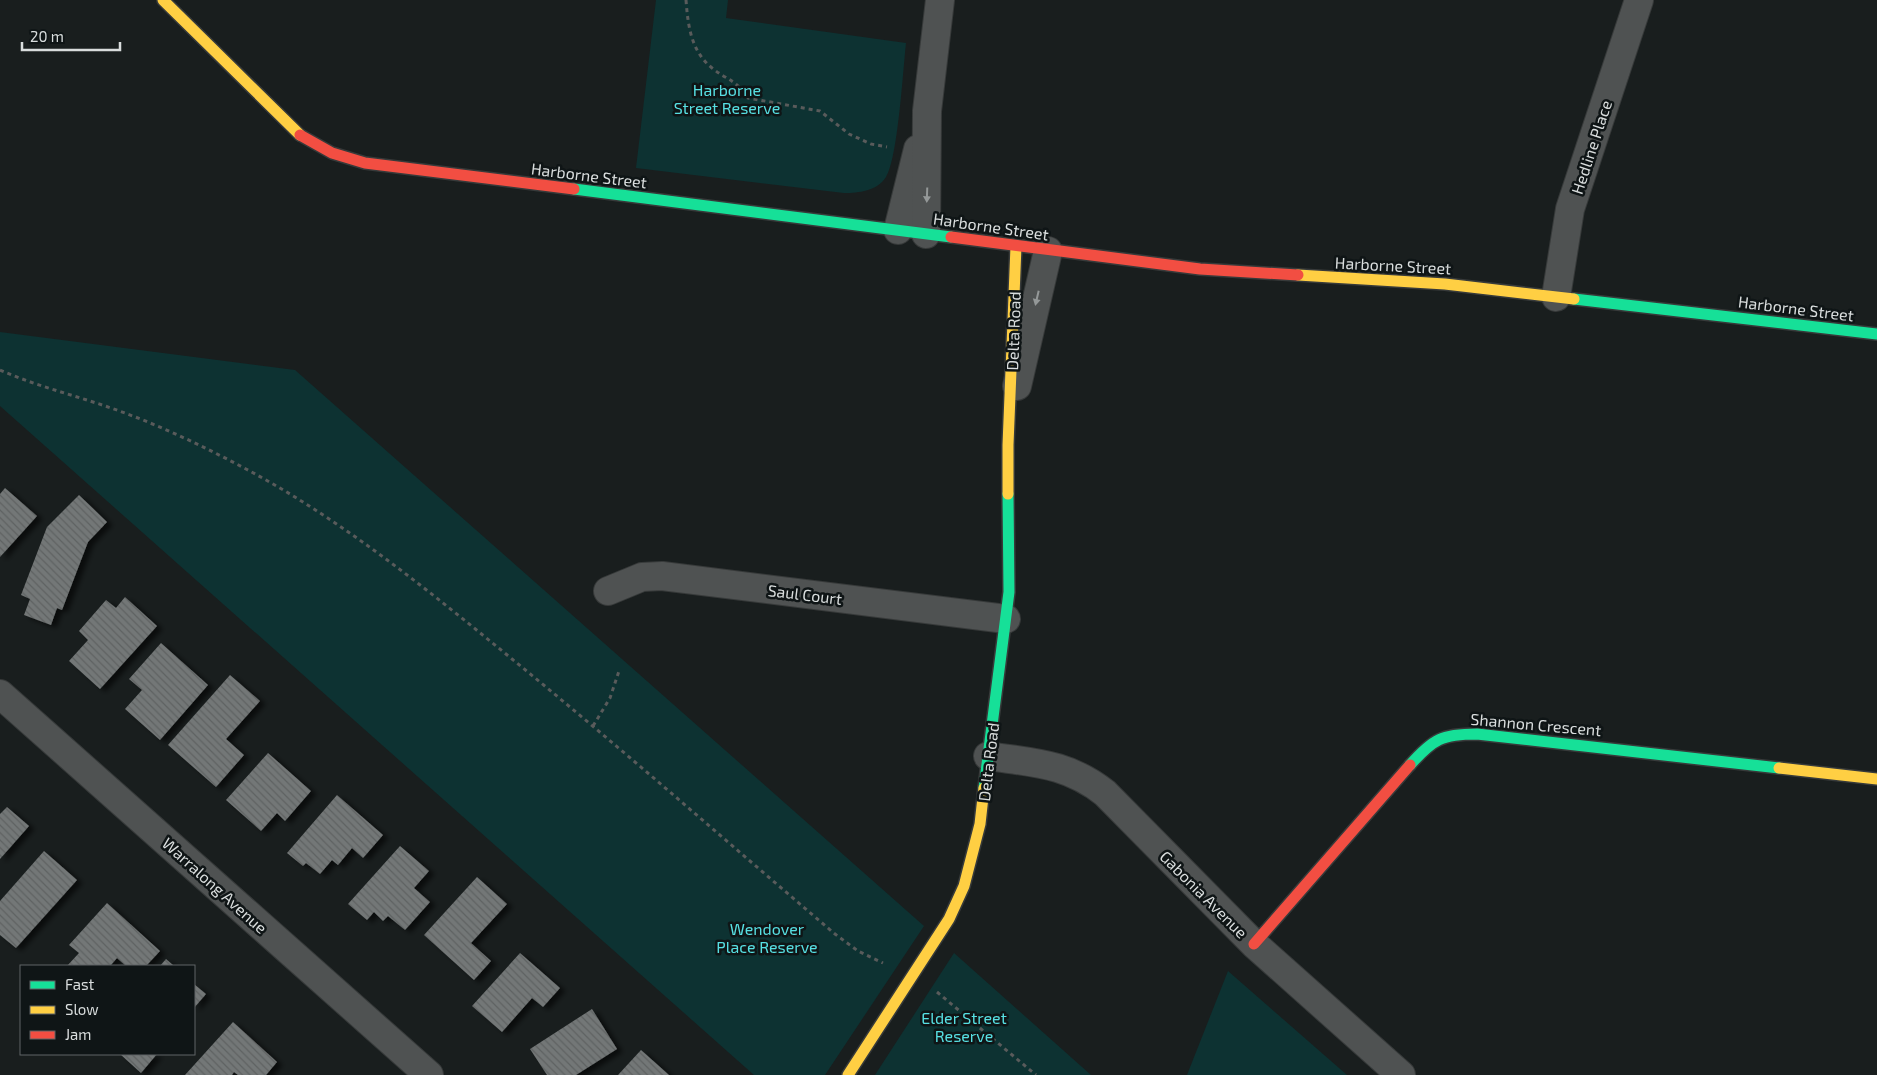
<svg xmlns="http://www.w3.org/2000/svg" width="1877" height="1075" font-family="'Exo 2',sans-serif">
	<defs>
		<pattern id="building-back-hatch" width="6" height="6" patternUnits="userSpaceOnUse" patternTransform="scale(1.25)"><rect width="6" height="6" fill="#737777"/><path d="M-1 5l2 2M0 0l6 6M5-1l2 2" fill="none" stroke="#5f6262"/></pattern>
		<filter id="shadow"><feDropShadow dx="5.5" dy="3" stdDeviation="2.5" flood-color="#0009"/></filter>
	</defs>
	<rect width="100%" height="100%" fill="#191e1e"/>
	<g fill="#0d3232">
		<path d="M656 0H728L726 18 906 43C903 70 898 158 886 177 877 191 859 193 844 193L636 168Z"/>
		<path d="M0 332 295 370 924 926 825 1075H754L0 406Z"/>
		<path d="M954 953 1091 1075H875Z"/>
		<path d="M1228 971 1347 1075H1187Z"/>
	</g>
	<g fill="url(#building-back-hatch)" filter="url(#shadow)">
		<path d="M5 488 37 516 0 557V494Z"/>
		<path d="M79 495 107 522 88 542 62 610 57 608 51 625 24 615 30 599 21 595 47 527Z"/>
		<path d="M125 597 157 626 100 689 69 661 88 640 79 631 106 600 116 608Z"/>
		<path d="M161 643 208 685 160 740 125 709 142 690 129 679Z"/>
		<path d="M230 675 260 701 226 739 244 755 216 787 168 745Z"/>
		<path d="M268 753 311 791 285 821 277 813 261 831 226 800Z"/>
		<path d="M337 795 383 835 363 858 352 848 338 865 332 860 320 874 306 863 303 866 287 853Z"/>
		<path d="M7 807 29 826 0 859V814Z"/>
		<path d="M400 846 429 871 414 888 430 902 405 930 388 916 383 921 374 912 367 920 348 904Z"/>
		<path d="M44 851 77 880 16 948 0 935V901Z"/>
		<path d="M477 877 507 904 471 943 491 961 474 980 424 935Z"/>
		<path d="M107 903 160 951 146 966H126L117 958 110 966H67L79 953 69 945Z"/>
		<path d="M520 953 560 988 543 1007 532 998 502 1032 472 1006Z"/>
		<path d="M166 959 174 966H160Z"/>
		<path d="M194 984 206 994 194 1008Z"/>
		<path d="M592 1009 617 1049 576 1075H547L530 1049Z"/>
		<path d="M233 1022 277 1062 266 1075H238L234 1072 232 1075H185Z"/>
		<path d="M641 1050 669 1075H618Z"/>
		<path d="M120 1054H157L141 1073Z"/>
	</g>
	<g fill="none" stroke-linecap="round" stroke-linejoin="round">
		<g stroke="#373a3a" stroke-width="30">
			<g id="street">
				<path d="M898 230 918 149"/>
				<path d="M926 234 927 111 940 0"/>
				<path d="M1556 297 1570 209 1639 0"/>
				<path d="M1017 386 1048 251"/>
				<path d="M608 591 642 577 662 576 1006 619"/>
				<path d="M0 694 429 1075"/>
				<path d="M988 756C1034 763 1067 763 1105 793L1254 944 1401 1075"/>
			</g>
		</g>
		<g stroke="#373a3a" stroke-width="14">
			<g id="fast">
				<path d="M574 189 951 237"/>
				<path d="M1574 299 1877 334"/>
				<path d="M1410 765C1433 739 1442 734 1477 734L1779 768"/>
				<path d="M984 788 1009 592 1008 494"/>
			</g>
		</g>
		<g stroke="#373a3a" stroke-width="14">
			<g id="slow">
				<path d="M163 0 300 135"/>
				<path d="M1298 275 1445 284 1574 299"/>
				<path d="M1008 494V445L1016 246"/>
				<path d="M1779 768 1877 779"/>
				<path d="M848 1075 949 919 964 886 980 824 984 788"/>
			</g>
		</g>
		<g stroke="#373a3a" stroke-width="14">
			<g id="jam">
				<path d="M300 135 332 153 365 163 574 189"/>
				<path d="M951 237 1200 269 1298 275"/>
				<path d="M1254 944 1410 765"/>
			</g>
		</g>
		<g stroke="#595b5b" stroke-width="3" stroke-dasharray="4 4" stroke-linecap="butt">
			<path d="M686 0C688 26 691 51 712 68 728 81 734 78 748 98L820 111 849 134 871 144 887 147"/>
			<path d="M0 370C36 386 74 395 111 408 157 424 203 446 246 469 342 520 428 590 512 659 621 748 727 842 835 934L858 951 883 963"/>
			<path d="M593 726 610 698 619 671"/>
			<path d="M937 992 1036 1075"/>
		</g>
		<use href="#street" stroke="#4f5252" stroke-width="28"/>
		<use href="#fast" stroke="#16e098" stroke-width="11"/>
		<use href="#slow" stroke="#ffcf43" stroke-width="11"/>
		<use href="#jam" stroke="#f24e42" stroke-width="11"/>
	</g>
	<defs><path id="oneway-solid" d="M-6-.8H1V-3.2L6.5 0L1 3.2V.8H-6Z" transform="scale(1.25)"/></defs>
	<g fill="#949898">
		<use href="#oneway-solid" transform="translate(927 195) rotate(92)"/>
		<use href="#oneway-solid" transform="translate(1037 298) rotate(103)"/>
	</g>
	<g text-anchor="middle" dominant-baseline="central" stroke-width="5" stroke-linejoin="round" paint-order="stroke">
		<g font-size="16" fill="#57e0e3" stroke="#0f1516">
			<text x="727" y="89">Harborne<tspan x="727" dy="18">Street Reserve</tspan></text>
			<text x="767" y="928">Wendover<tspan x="767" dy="18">Place Reserve</tspan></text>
			<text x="964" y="1017">Elder Street<tspan x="964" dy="18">Reserve</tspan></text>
		</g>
		<g font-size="16" fill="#d9dddd" stroke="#0f1516">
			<text transform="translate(1591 147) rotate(-72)">Hedline Place</text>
			<text transform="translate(589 175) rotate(7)">Harborne Street</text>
			<text transform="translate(991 226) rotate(8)">Harborne Street</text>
			<text transform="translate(1393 265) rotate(3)">Harborne Street</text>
			<text transform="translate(1796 308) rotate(7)">Harborne Street</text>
			<text transform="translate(1013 331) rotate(-88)">Delta Road</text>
			<text transform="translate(805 594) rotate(7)">Saul Court</text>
			<text transform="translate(1536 724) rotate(5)">Shannon Crescent</text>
			<text transform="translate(988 762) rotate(-83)">Delta Road</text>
			<text transform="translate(215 885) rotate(42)">Warralong Avenue</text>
			<text transform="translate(1204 894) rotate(45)">Gabonia Avenue</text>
		</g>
	</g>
	<rect x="20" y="965" width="175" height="90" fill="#0f1516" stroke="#606566"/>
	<rect x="30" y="981" width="25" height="8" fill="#16e098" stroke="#606566"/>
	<text x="65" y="990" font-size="15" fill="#d9dddd">Fast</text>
	<rect x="30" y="1006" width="25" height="8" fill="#ffcf43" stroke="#606566"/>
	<text x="65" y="1015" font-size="15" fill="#d9dddd">Slow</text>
	<rect x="30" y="1031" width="25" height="8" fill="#f24e42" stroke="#606566"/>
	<text x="65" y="1040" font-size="15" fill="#d9dddd">Jam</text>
	<path d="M22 42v8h98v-8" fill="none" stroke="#d9dddd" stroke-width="2.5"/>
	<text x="30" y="42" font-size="15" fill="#d9dddd" stroke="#0f1516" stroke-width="4" paint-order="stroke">20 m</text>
</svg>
